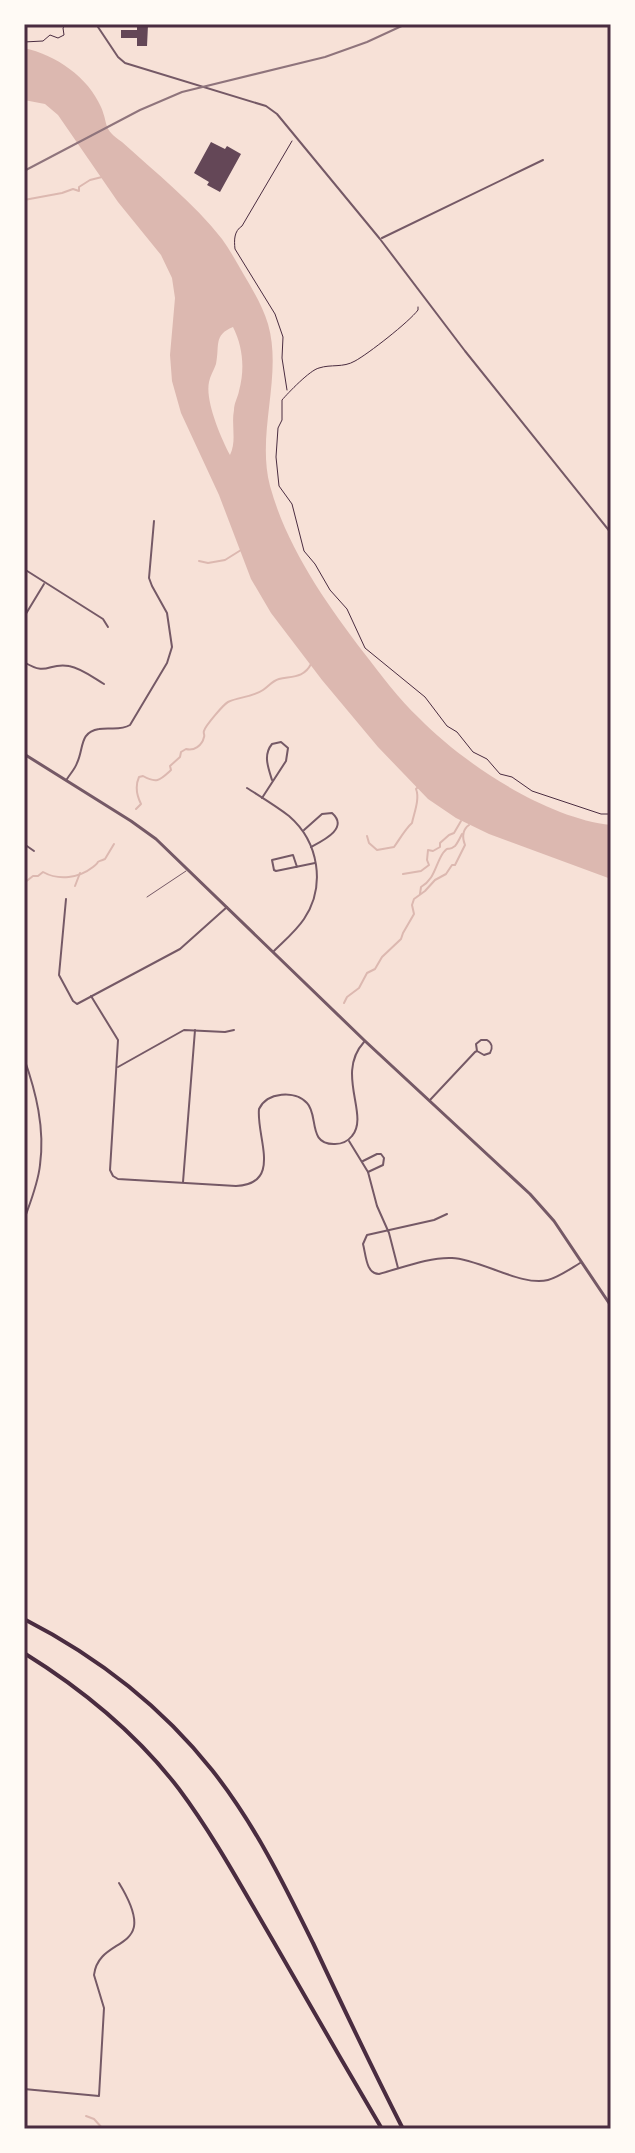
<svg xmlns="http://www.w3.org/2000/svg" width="635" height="2153" font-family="'Libre Baskerville',serif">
	<rect width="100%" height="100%" fill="#f7e1d7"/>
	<path fill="#dcb8b0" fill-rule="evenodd" d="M24 48C56 55 88 77 101 107 109 126 102 128 122 142 156 173 194 203 222 239 230 250 237 263 244 275 253 290 263 307 268 324 283 376 256 433 270 486 287 548 326 603 364 653 381 675 399 699 419 718 464 764 546 818 611 825V879L489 834 456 818 428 799 378 747 322 680 271 613 251 579 219 495 181 413 172 381 170 355 175 298 172 278 161 255 118 202 58 115 45 104 24 100ZM233 327C243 347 245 369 239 391 238 397 234 403 234 410 231 425 237 441 230 455 221 438 205 401 209 382 210 376 214 370 216 364 220 346 213 335 233 327Z"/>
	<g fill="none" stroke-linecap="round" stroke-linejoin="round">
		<g stroke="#dcb8b0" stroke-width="2">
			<path d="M24 200 62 193 73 189 79 191V187L90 180 102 177"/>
			<path d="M199 561 208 563 225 560 241 550"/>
			<path d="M136 809 141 804C137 796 135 786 139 777L143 776C157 784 160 780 171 770L170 766 180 757 181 752 186 749C194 751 202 746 204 737 205 735 203 733 204 731 205 726 224 704 228 702 238 697 253 697 263 690 269 686 272 681 279 679 292 676 304 678 311 664"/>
			<path d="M367 836 369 843 377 850 394 847C399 840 406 828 412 823 414 813 420 799 416 789L418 787"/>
			<path d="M403 874 421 871 429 865 427 860 428 850 433 851 440 847V843L449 835 454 833 461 821"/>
			<path d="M24 883 33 876H38L43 872C59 881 79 878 93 867 103 859 92 864 105 859L114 844"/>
			<path d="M75 886 80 873"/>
			<path d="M420 894 421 887C435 879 435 865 443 853 450 844 446 853 455 846 457 844 460 838 462 834"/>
			<path d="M344 1003 347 997 359 988 367 973 375 969 382 957 401 939 403 933 414 914 412 905 414 899 425 891 435 880 446 874 452 865H455L465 845C462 837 462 830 469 825"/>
			<path d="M86 2116 94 2119 103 2129"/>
		</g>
	</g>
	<g fill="#644757">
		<path d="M137 25H148L147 46H137V38H121V30H137Z"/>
		<path d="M211 142 225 149 227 146 241 154 220 192 207 185 209 182 194 173Z"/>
	</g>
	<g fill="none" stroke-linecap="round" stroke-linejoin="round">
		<g stroke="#4a2c40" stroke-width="1">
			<path d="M73 24 79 26 86 24"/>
			<path d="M24 42 43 41 50 35 58 38 64 35 63 28 66 24"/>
			<path d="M418 307V310C409 322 368 354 355 361 343 368 331 364 319 368 310 370 288 393 282 400V420L278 428 276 457 279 486 292 504 304 551 315 564 330 590 347 609 365 648 425 697 447 726 457 732 473 752 487 759 500 774 512 777 532 791 601 814H611"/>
			<path d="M287 390 282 358 283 337 275 314 235 249C234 240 234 231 242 226L292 141"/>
		</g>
		<path stroke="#755966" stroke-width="1" d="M147 897 186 871"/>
		<g stroke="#755966" stroke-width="2">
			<path d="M96 24 118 57 125 63 266 106 277 114 380 239 465 351 611 533"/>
			<path d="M382 238 543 160"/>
			<path d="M24 569 103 619 108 627"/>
			<path d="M24 617 44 584"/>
			<path d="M24 662C48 677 48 662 69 666 81 668 94 678 104 684"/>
			<path d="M67 779C70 774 75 769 77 763 84 749 79 732 99 729 110 727 120 731 130 725L167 663 172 647 167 613 152 586 149 578 154 521"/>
			<path d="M247 788C261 797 276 806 289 816 319 842 326 886 304 919 296 931 284 941 274 951"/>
			<path d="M262 798 286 761 288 748 281 742 272 744C263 755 268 767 272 780"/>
			<path d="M304 830 322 814 332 813C349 828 324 840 311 847"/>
			<path d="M24 844 34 851"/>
			<path d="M297 867 293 855 272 860 274 870 276 871 315 863"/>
			<path d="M66 899 59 975 73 1001 77 1004 180 949 227 907"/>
			<path d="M91 996 118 1040 110 1170 113 1176 118 1179 236 1186C283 1184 256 1137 259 1109 267 1092 295 1090 307 1103 319 1115 307 1145 335 1144 342 1144 348 1141 352 1136 370 1115 335 1074 364 1042"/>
			<path d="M24 1058C36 1092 45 1128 40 1165 38 1184 30 1203 24 1220"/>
			<path d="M118 1067 184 1030 225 1032 234 1030"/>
			<path d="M430 1100 475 1052 477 1051 484 1055 490 1053C493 1048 492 1043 487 1040H481L476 1044 477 1051"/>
			<path d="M349 1141 368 1172 377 1206 389 1233 398 1268"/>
			<path d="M363 1161 377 1154H381L384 1158 383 1165 368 1172"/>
			<path d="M183 1182 195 1030"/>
			<path d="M447 1214 434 1220 367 1235 363 1244C366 1255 366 1274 379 1274 402 1268 428 1257 452 1258 480 1259 522 1287 548 1280 559 1277 570 1269 580 1263"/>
			<path d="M24 2089 99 2096 104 2008 94 1975C99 1933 163 1955 119 1883"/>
		</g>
		<path stroke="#755966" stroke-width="3" d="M24 754 131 821 156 839 365 1041 530 1194 554 1221 611 1306"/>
		<g stroke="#4a2c40" stroke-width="4">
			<path d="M24 1619C96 1656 162 1707 212 1770 254 1823 283 1882 313 1943 342 2005 372 2068 403 2129"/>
			<path d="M24 1653C82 1689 137 1734 179 1789 214 1836 242 1888 272 1939 308 2002 345 2066 382 2129"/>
		</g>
		<path stroke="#8f747c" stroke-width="2" d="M24 171 140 110 182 92 325 57 367 42 406 24"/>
	</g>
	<rect width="635" height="2153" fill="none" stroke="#fffaf5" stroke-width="52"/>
	<rect x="26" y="26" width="583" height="2101" fill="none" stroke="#4a2c40" stroke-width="3"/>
</svg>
